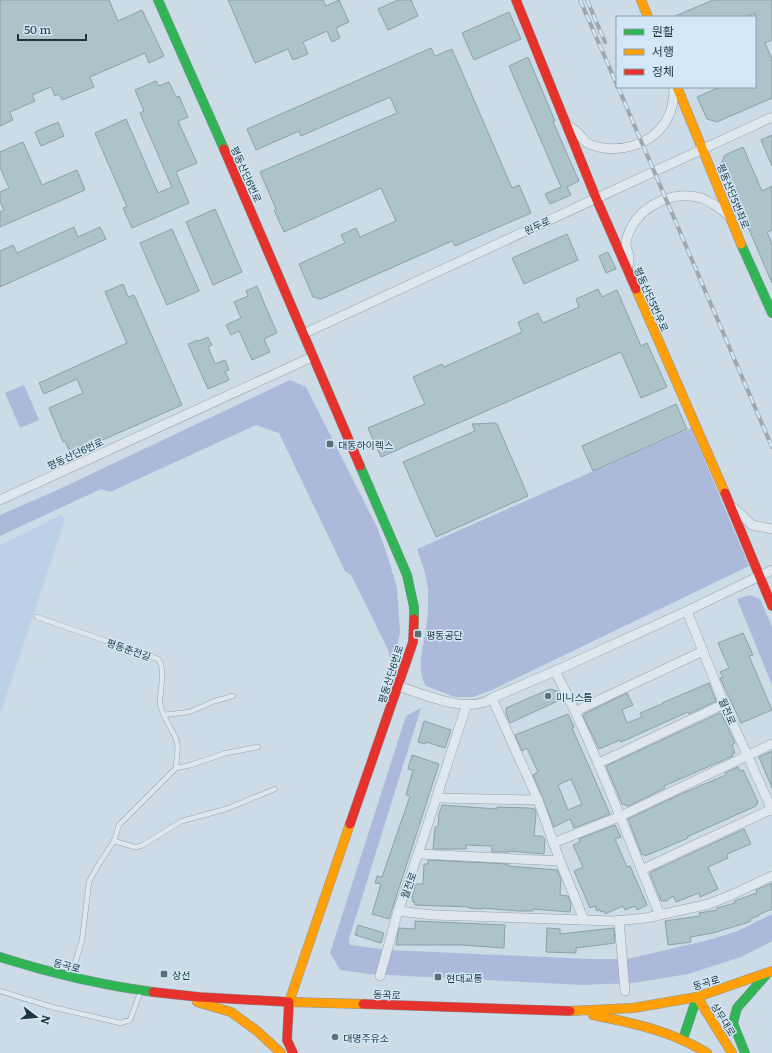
<svg xmlns="http://www.w3.org/2000/svg" width="772" height="1053" font-family="Literata,'Noto Sans KR',serif">
	<rect width="100%" height="100%" fill="#ccdbe6"/>
	<path fill="#bcd0e7" d="M61 515 65 520 0 715V545Z"/>
	<g fill="#adb9da">
		<path d="M290 380 306 387 377 527 387 554 397 588 400 633 392 667 389 652 366 605 351 575 345 571 279 433 256 425 110 492 101 489 0 536V515L53 492Z"/>
		<path d="M24 385 39 420 20 428 5 393Z"/>
		<path d="M691 428 749 566 492 690 473 697H455L426 686C415 667 424 648 426 628 428 618 428 607 428 597 429 581 422 564 417 549Z"/>
		<path d="M750 595 760 599 772 627V685L737 599Z"/>
		<path d="M421 708 349 939 350 945 389 950 589 959H627L709 940 738 931 772 914V941L741 957 688 974 633 983 582 985 369 974 340 970 330 953 406 716Z"/>
	</g>
	<g fill="#adc3ca" stroke="#8ba0a7" fill-rule="evenodd">
		<path d="M0 0H109L118 21 142 10 164 56 149 63 145 53 90 77 94 87 62 100 59 94 55 96 51 87 32 95 35 101 10 112 13 120 0 126Z"/>
		<path d="M228 0H323L326 6 339 0 349 22 336 28 340 38 332 42 327 31 303 42 308 54 293 60 288 49 255 63Z"/>
		<path d="M398 0H411L418 16 388 30 378 9Z"/>
		<path d="M713 0H772V40L765 43 772 59V98L717 122 707 119 697 97 720 87H755V13L746 17H673Z"/>
		<path d="M509 12 521 39 474 60 462 33Z"/>
		<path d="M431 48 435 56 452 49 512 188 519 185 531 213 455 246 452 241 321 299 313 297 299 264 345 243 341 235 356 228 360 237 396 221 381 188 284 232 274 210 276 209 260 172 397 113 390 97 301 136 299 131 256 150 247 129Z"/>
		<path d="M528 57 555 121 553 122 579 181 567 187 571 195 550 204 545 194 561 187 509 66Z"/>
		<path d="M156 81 159 86 169 82 176 97 179 96 188 117 178 121 197 163 176 172 189 203 132 228 123 208 127 207 95 133 126 119 158 193 172 187 140 113 144 111 135 90Z"/>
		<path d="M58 122 64 136 41 146 35 132Z"/>
		<path d="M772 135V166L761 140Z"/>
		<path d="M23 142 42 185 77 170 85 190 0 227V212L4 210 0 201V192L9 188 0 167V152Z"/>
		<path d="M743 147 762 191 772 186V230L767 232 772 244V283L721 164 725 155Z"/>
		<path d="M215 209 242 272 213 285 186 222Z"/>
		<path d="M74 227 78 237 100 227 106 239 0 287V251L13 245 17 253Z"/>
		<path d="M172 229 199 291 167 305 140 243Z"/>
		<path d="M567 234 578 260 524 284 512 258Z"/>
		<path d="M608 252 616 269 606 273 599 256Z"/>
		<path d="M123 284 128 297 134 295 182 405 91 445 92 448 72 457 65 441 63 442 49 408 83 393 77 379 44 394 39 383 127 343 105 292Z"/>
		<path d="M257 286 277 333 264 339 270 352 252 360 239 331 231 335 226 325 241 318 234 302 248 296 246 291Z"/>
		<path d="M598 289 602 297 617 290 641 346 647 343 667 387 641 398 621 352 381 457 368 428 425 404 413 377 442 364 444 367 522 332 518 322 538 313 543 323 579 307 576 299Z"/>
		<path d="M208 337 212 345 208 347 215 364 225 360 229 370 225 371 229 380 208 389 188 344 198 340 199 341Z"/>
		<path d="M676 404 687 429 593 471 582 446Z"/>
		<path d="M495 423 497 424 528 496 436 537 403 462 475 431 472 424Z"/>
		<path d="M743 633 753 655 749 656 772 710 741 723 720 678 723 677 720 672 729 668 718 643Z"/>
		<path d="M709 683 716 701 689 714 688 712 621 742 620 740 599 749 583 716 584 714 627 693 633 705 622 710 627 723 642 717 640 713 662 704V703Z"/>
		<path d="M550 689 557 691 560 700 510 723 506 713V708Z"/>
		<path d="M720 713 722 715 735 743 732 745 735 753 732 754 733 756 664 786 665 788 629 806 622 804 606 766Z"/>
		<path d="M568 714 574 727 572 728 610 814 574 828 570 819 554 827 533 775 538 772 527 748 522 751 515 735ZM571 779 582 804 568 810 558 785Z"/>
		<path d="M424 721 451 730 445 748 426 742 425 744 418 742Z"/>
		<path d="M772 751V788L759 757Z"/>
		<path d="M412 755 439 764 389 919 372 914 381 884 375 883 377 876 382 877 410 796 406 795 413 770 408 769Z"/>
		<path d="M738 767 740 771 743 770 758 802 756 806 687 837 688 838 667 847 645 856 644 854 642 855 628 819 681 794 726 775 725 773Z"/>
		<path d="M442 805 497 809V807L528 808 535 809 536 813 534 836H542L545 839 544 854 509 851V852H492V846L466 845V849H433L435 827H438L439 814Z"/>
		<path d="M615 825 621 837 615 839 627 867 630 866 647 905 637 910 635 906 625 910 623 906 605 914 604 911 601 912 600 910 597 911 595 906 590 908 574 871 583 867 573 845 580 842 579 839Z"/>
		<path d="M744 829 751 844 727 854 728 858 708 867 718 889 700 897 699 893 676 902 673 896 667 901H661L650 874 651 872Z"/>
		<path d="M428 860 508 864V866L557 870 561 879 560 895 568 896 571 903 570 912 533 909V911H518L482 908V909L469 908V907L415 905V902H413L412 898 416 884H423L424 864H428Z"/>
		<path d="M772 883V909L758 915 759 916 750 919 751 921 746 923 713 933 690 937 691 942 668 945 665 921 700 916 699 913 717 910V908L735 903 734 901 757 893 756 890Z"/>
		<path d="M415 921 505 925 504 948 462 945H396L399 928 415 929Z"/>
		<path d="M358 925 384 933 381 943 355 935Z"/>
		<path d="M547 928 560 929V934L614 928 615 943 576 948V953L546 952Z"/>
	</g>
	<g fill="none" stroke-linecap="round" stroke-linejoin="round">
		<g stroke="#96a3ab" stroke-width="5.5">
			<g id="lane">
				<path d="M37 617 158 659C166 668 160 690 160 702 161 717 173 728 177 742 179 750 176 760 176 768"/>
				<path d="M164 715 189 712 215 701 233 696"/>
				<path d="M114 841 135 847 141 846 182 821 226 809 275 789"/>
				<path d="M72 974 82 940 89 882 97 867 114 841 119 825 176 768 191 765 226 753 258 747"/>
				<path d="M0 991 52 1007 120 1023 130 1020 140 993"/>
			</g>
		</g>
		<g stroke="#96a3ab" stroke-width="10">
			<g id="street">
				<path d="M566 125C570 127 574 129 577 132 581 135 583 140 587 143 615 156 654 146 668 117 673 108 674 98 674 87"/>
				<path d="M627 269C628 265 630 261 629 257 629 253 626 249 626 245 626 241 628 234 630 230 642 205 673 190 701 198 711 201 719 208 727 214"/>
				<path d="M303 334 772 117"/>
				<path d="M0 500 312 357"/>
				<path d="M734 508 752 525 772 529"/>
				<path d="M687 611 724 704 772 810"/>
				<path d="M555 671C596 750 626 833 660 915"/>
				<path d="M398 686C422 694 470 715 492 698L555 671 687 611 772 570"/>
				<path d="M492 698 538 800 560 861 584 920"/>
				<path d="M467 704C444 773 423 843 398 911L433 915 614 921 646 918 709 904 729 896 772 876"/>
				<path d="M576 711 703 651"/>
				<path d="M599 763 724 704"/>
				<path d="M436 798 538 800"/>
				<path d="M553 843 621 816 772 744"/>
				<path d="M419 854 560 861"/>
				<path d="M641 870 772 809"/>
				<path d="M619 920 625 991"/>
				<path d="M380 976 398 911"/>
			</g>
		</g>
		<g stroke="#85949b" stroke-width="10">
			<g id="fast">
				<path d="M158 0 224 149"/>
				<path d="M741 244 772 313"/>
				<path d="M360 466 407 575 414 607V619"/>
				<path d="M0 957C50 973 101 985 153 992"/>
				<path d="M683 1039 697 997"/>
				<path d="M745 1053 733 1023 737 1008 766 975"/>
			</g>
		</g>
		<g stroke="#85949b" stroke-width="10">
			<g id="slow">
				<path d="M641 0 648 17"/>
				<path d="M677 87 741 244"/>
				<path d="M636 289 725 493"/>
				<path d="M350 824 289 1002 363 1004"/>
				<path d="M697 997 732 1053"/>
				<path d="M197 1002 231 1012 257 1031 281 1053"/>
				<path d="M570 1011 633 1008 697 997 772 971"/>
				<path d="M593 1015C633 1023 672 1031 707 1053"/>
			</g>
		</g>
		<g stroke="#85949b" stroke-width="10">
			<g id="jam">
				<path d="M516 0 596 198 636 289"/>
				<path d="M224 149C270 254 314 361 360 466"/>
				<path d="M725 493 772 606"/>
				<path d="M350 824 413 642 414 619"/>
				<path d="M153 992 199 997 289 1002 287 1040 293 1053"/>
				<path d="M363 1004 570 1011"/>
			</g>
		</g>
		<use href="#lane" stroke="#dee7ee" stroke-width="4.5"/>
		<use href="#street" stroke="#dee7ee" stroke-width="9"/>
		<use href="#fast" stroke="#30b455" stroke-width="9"/>
		<use href="#slow" stroke="#ff9f0a" stroke-width="9"/>
		<use href="#jam" stroke="#e5322d" stroke-width="9"/>
		<g stroke="#9ea7ad" stroke-width="4">
			<g id="rail">
				<path d="M580 0 617 85"/>
				<path d="M587 0 605 42"/>
				<path d="M618 87 772 447"/>
			</g>
		</g>
		<use href="#rail" stroke="#d2e7f8" stroke-width="2.5" stroke-dasharray="8" stroke-linecap="butt"/>
	</g>
	<g fill="#5a6f77" stroke="#d2e7f8" stroke-width="1.5">
		<rect x="326" y="440" width="8" height="8" rx="2"/>
		<rect x="414" y="630" width="8" height="8" rx="2"/>
		<circle cx="548" cy="696" r="4"/>
		<rect x="160" y="970" width="8" height="8" rx="2"/>
		<rect x="434" y="973" width="8" height="8" rx="2"/>
		<circle cx="335" cy="1037" r="4"/>
	</g>
	<g text-anchor="middle" dominant-baseline="central" stroke-width="3" stroke-linejoin="round" paint-order="stroke">
		<g font-size="10" fill="#1d353b" stroke="#d2e7f8">
			<text transform="translate(247 174) rotate(66)">평동산단6번로</text>
			<text transform="translate(734 196) rotate(68)">평동산단5번좌로</text>
			<text transform="translate(537 225) rotate(-25)">원두로</text>
			<text transform="translate(652 299) rotate(66)">평동산단5번우로</text>
			<text transform="translate(75 453) rotate(-25)">평동산단6번로</text>
			<text transform="translate(129 649) rotate(19)">평동춘전길</text>
			<text transform="translate(390 674) rotate(-72)">평동산단6번로</text>
			<text transform="translate(728 711) rotate(67)">월전로</text>
			<text transform="translate(408 885) rotate(-70)">월전로</text>
			<text transform="translate(67 965) rotate(14)">동곡로</text>
			<text transform="translate(706 982) rotate(-16)">동곡로</text>
			<text transform="translate(387 994) rotate(2)">동곡로</text>
			<text transform="translate(724 1019) rotate(58)">상무대로</text>
		</g>
		<g font-size="10" fill="#1d353b" stroke="#d2e7f8" text-anchor="start">
			<text x="338" y="444">대동하이렉스</text>
			<text x="426" y="634">평동공단</text>
			<text x="556" y="696">미니스톱</text>
			<text x="172" y="974">상선</text>
			<text x="446" y="977">현대교통</text>
			<text x="343" y="1037">대명주유소</text>
		</g>
	</g>
	<rect x="616" y="16" width="140" height="72" fill="#d2e7f8" stroke="#8aa0ac"/>
	<rect x="624" y="29" width="20" height="6" fill="#30b455" stroke="#8aa0ac"/>
	<text x="652" y="36" font-size="12" fill="#1d353b">원활</text>
	<rect x="624" y="49" width="20" height="6" fill="#ff9f0a" stroke="#8aa0ac"/>
	<text x="652" y="56" font-size="12" fill="#1d353b">서행</text>
	<rect x="624" y="69" width="20" height="6" fill="#e5322d" stroke="#8aa0ac"/>
	<text x="652" y="76" font-size="12" fill="#1d353b">정체</text>
	<g transform="translate(36 1017) rotate(106)" stroke="#d2e7f8" stroke-width="3" paint-order="stroke">
	<path d="M0-3L7 15L0 10L-7 15Z" fill="#1d353b"/>
	<text y="-6" font-size="11" font-weight="bold" text-anchor="middle" fill="#1d353b">N</text>
	</g>
	<path d="M18 34v6h68v-6" fill="none" stroke="#1d353b" stroke-width="2"/>
	<text x="24" y="34" font-size="12" fill="#1d353b" stroke="#d2e7f8" stroke-width="3" paint-order="stroke">50 m</text>
</svg>
